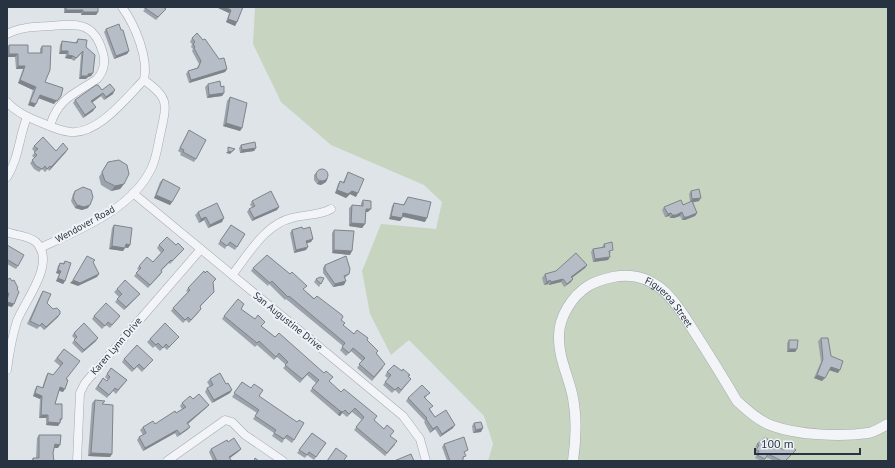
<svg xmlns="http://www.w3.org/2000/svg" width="895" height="468" font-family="'PT Sans',sans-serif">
	<rect width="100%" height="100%" fill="#dfe4e9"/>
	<path fill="#c6d4c0" d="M255 7H888V461H488L493 444 484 416 409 340 391 355 370 314 362 271 381 224 436 229 442 202 424 185 331 145 281 102 253 44Z"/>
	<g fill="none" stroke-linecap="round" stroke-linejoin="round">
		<g stroke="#a4abb3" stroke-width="9">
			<g id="minor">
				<path d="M7 34C20 27 35 27 50 26 75 24 93 21 102 50 106 61 104 71 97 79 75 94 58 98 50 126"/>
				<path d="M7 102C18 114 32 119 47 125 54 128 62 131 70 132 98 135 126 98 144 80"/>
				<path d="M7 177C19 158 19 137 27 117"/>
				<path d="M133 193 403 416 420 439 426 461"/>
				<path d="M7 232C17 236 28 235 36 242 57 263 25 300 17 321 12 337 9 354 7 370"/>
				<path d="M40 248C79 230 133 209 152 167 157 156 158 143 161 131 167 103 169 98 144 80 149 58 135 25 122 7"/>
				<path d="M232 275C248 255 265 224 292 218 305 214 319 216 331 209"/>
				<path d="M77 461 80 393 85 383 201 249"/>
				<path d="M167 461 225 420 232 422 245 435 283 461"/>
			</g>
		</g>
		<g stroke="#a4abb3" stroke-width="11">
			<g id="tertiary">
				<path id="s1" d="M573 461C576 440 577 419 573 398 569 377 558 357 559 336 559 317 572 296 588 286 596 281 604 279 613 277 658 268 677 305 697 336 711 358 724 379 737 401 747 410 760 422 773 426 798 435 841 437 868 433 875 432 882 427 888 424"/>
			</g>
		</g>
		<use href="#minor" stroke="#f2f4f7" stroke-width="8"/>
		<use href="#tertiary" stroke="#f2f4f7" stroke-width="10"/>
	</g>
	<g fill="#9da3aa">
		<path d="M64 7H98V12L96 15H81V13H64Z"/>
		<path d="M142 7H163L166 9 156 20 143 11 145 9Z"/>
		<path d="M216 7H243L237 22 235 26 226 22 229 13Z"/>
		<path d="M106 29 129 51 127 54 114 59 104 32Z"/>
		<path d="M192 38 219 59 227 69 225 72 189 83 186 74 188 71 197 68 199 64 192 51 193 49 191 47 192 44 190 42Z"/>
		<path d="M78 39 86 47 93 73 91 76 88 77 86 79H79L81 54 74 61 71 59 65 58 66 54H59L60 45 62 41 75 43Z"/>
		<path d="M9 45 28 53H40V49L42 46 45 82 54 104 39 98 36 104 34 107 28 105 33 90 18 83 23 69H16L15 57H7V48Z"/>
		<path d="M208 84 221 87 224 93 222 96 207 98 205 87Z"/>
		<path d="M102 90 113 94 104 100 101 96 92 102 93 111 83 118 73 103 75 100Z"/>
		<path d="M230 97 242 128 240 131 223 126 227 101Z"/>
		<path d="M189 130 196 159 194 162 180 155 181 153 178 151Z"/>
		<path d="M241 145 256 148 254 151 240 153 239 148Z"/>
		<path d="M34 146 56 151 66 152 49 171 48 169 45 172 42 169 39 172 34 169 30 163 35 158 32 156 35 152 32 149Z"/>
		<path d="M108 162 124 184 120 189 111 191 101 185 99 177Z"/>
		<path d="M317 172 326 182 321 185 317 184 314 180V175Z"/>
		<path d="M348 172 356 197 350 194 346 198 335 193 338 184 340 181 343 182Z"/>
		<path d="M163 179 172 202 170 205 154 198 160 182Z"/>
		<path d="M75 191 88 208 82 210 75 208 71 201 73 194Z"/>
		<path d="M691 191 699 201 693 202 697 213 695 216 685 220H682L680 216 674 218H670L669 216 665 217 662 210 664 207 683 205 690 202 689 194Z"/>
		<path d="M408 197 425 222 403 217 400 221 389 219 392 206 394 203 403 205Z"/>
		<path d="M363 200 368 212H366L365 224 362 228 349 226V208L352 205 361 206V203Z"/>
		<path d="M252 201 279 207 277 210 252 221 247 212 249 209 252 207 250 205Z"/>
		<path d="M198 212 222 222 208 228 204 220 199 223 195 215Z"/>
		<path d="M114 225 130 245 128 248 125 247 123 251 109 249 112 228Z"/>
		<path d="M231 225 245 234 235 250 227 245 225 249 218 244Z"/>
		<path d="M303 229 311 242 307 243 306 250 294 253 290 233 292 230Z"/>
		<path d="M334 230 350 255 332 253V233Z"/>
		<path d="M604 244 611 253H610L608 260 593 262 591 252 593 249 602 247Z"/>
		<path d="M7 245 18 266 16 269 7 264Z"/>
		<path d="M159 245H176L184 249 170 264 169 263 161 271 162 272 160 275 148 288 134 276 139 270 137 269 139 266 153 262 161 253 157 248Z"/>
		<path d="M65 261V281L63 284 56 281 59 274 56 273 58 266 60 263H63Z"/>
		<path d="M325 265 349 274 345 278 344 285 333 287 323 273V268Z"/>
		<path d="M587 265 585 268 572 278 571 282 564 287 561 282 549 285 548 284 544 285 542 278 545 274Z"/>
		<path d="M253 268 304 290 341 320 343 325 354 334 367 340 376 354 383 368 372 381 357 368 362 361 351 351 346 356 340 350 343 346 286 299 285 300 269 284 268 286 251 271Z"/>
		<path d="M324 278 319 287 314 282 316 279Z"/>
		<path d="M213 282 214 292 200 307 199 312 189 323 186 320 183 323 171 311 173 308 188 292 186 291 188 288Z"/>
		<path d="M117 289 137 297 124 310 115 302 119 297 114 292Z"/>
		<path d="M43 291 47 303 53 309 60 314 58 317 44 330 40 326 37 329 27 324 41 294Z"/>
		<path d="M241 309 275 337 329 382 374 420 390 436 395 445 385 456 354 430 362 420 352 412 347 417 342 413 340 416 338 415 310 391 316 383 307 375 300 383 283 368 286 365 277 357 274 360 257 345 255 347 222 319 224 316Z"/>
		<path d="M94 316H120L110 328 106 325 102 329 92 319Z"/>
		<path d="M74 333 96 341 82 353 72 343 75 339 72 336Z"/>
		<path d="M821 338 831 356 838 373 829 370 822 381 814 378 821 362 818 341Z"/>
		<path d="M150 339 176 340 167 350 164 347 160 351 155 346 153 348 147 342Z"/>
		<path d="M789 340 797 349 795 352H787V343Z"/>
		<path d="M64 349 66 379 63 392 59 391 55 404 62 419 58 426 46 425V418H39L40 399 33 396 35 389 37 386 42 388 46 376 48 373 53 375 60 366 54 361Z"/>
		<path d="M124 359 150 363 142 372 137 367 132 372 122 362Z"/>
		<path d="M111 368 127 380 116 394 113 391 107 398 95 389 103 378 107 381 108 380 105 377Z"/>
		<path d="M387 372 408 377 411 379 399 394 395 390 392 393 383 385 388 378 385 376Z"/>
		<path d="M210 379 230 393 212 403 205 392 207 388 210 387 207 382Z"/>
		<path d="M242 382 259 396 294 440 292 443 285 438 282 443 272 436 274 433 253 419 257 413 232 397Z"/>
		<path d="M427 396 425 398 430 409 435 417 453 428 440 437 435 429 430 433 424 422 425 421 406 401 408 398Z"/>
		<path d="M193 399 209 405 206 408 188 424 190 427 187 430 177 437 175 433 143 451 137 440 139 437 143 435 140 430 143 427 155 424 176 413 182 409 180 406 182 403Z"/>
		<path d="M95 400 102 404 112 454 110 457 88 456 92 403Z"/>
		<path d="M474 423 481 432 473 433 472 426Z"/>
		<path d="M312 433 326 443 314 460 307 455 305 458 297 453Z"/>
		<path d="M39 435 58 448H54L53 453 54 461H31L33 458H36L37 438Z"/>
		<path d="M228 442 241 449 238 452 230 458 231 461H213L209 452 211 449Z"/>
		<path d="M770 443 784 450 793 453 786 461H774L766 457 764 461H761L755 458 757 454 754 453 757 448 755 447 757 444Z"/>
		<path d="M444 444 466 454H465L463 459V461H447L442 447Z"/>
	</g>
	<g fill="#7f848b">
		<path d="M216 7H225L231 10 229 13Z"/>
		<path d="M66 10H83L81 13H64Z"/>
		<path d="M83 12H98L96 15H81Z"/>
		<path d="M228 19 237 22 235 26 226 22Z"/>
		<path d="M61 51H68L66 54H59Z"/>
		<path d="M129 51 127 54 114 59 116 56Z"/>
		<path d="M9 54H18L15 57H7Z"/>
		<path d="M68 55 73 56 71 59 65 58Z"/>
		<path d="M18 66H25L23 69H16Z"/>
		<path d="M227 69 225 72 189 83 191 80Z"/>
		<path d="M93 73 91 76 88 77 86 79H79L81 76Z"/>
		<path d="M20 80 36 87 33 90 18 83Z"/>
		<path d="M115 90 113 94 104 100 106 97Z"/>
		<path d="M103 93 101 96 89 105 91 101Z"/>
		<path d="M224 93 222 96 207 98 209 95Z"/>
		<path d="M40 95 61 96 54 104 38 98Z"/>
		<path d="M30 102 36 104 34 107 28 105Z"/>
		<path d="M96 107 93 111 83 118 85 115Z"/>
		<path d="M226 123 242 128 240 131 223 126Z"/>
		<path d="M256 148 254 151 240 153 242 150Z"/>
		<path d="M68 149 66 152 49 171 51 167Z"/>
		<path d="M235 149 230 154 226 153 228 151Z"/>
		<path d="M328 178 326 182 321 185 317 184 319 181Z"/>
		<path d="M124 184 120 189 111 191 115 186Z"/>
		<path d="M337 190 352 191 358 193 356 197 350 194 346 198 335 193Z"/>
		<path d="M156 195 172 202 170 205 154 198Z"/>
		<path d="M701 198 699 201 690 203 692 199Z"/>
		<path d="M77 205H90L88 208 82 210 75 208Z"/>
		<path d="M279 207 277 210 252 221 254 218Z"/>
		<path d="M366 209H371L368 212H364Z"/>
		<path d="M682 212 680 216 674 218H670L672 215Z"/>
		<path d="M403 213 427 218 425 222 401 216Z"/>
		<path d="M671 213 669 216 665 217 668 214Z"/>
		<path d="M697 213 695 216 685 220H682L684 217Z"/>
		<path d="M391 216 402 218 400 221 389 219Z"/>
		<path d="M206 217 204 220 199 223 201 219Z"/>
		<path d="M224 218 222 222 208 228 210 225Z"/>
		<path d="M351 223 365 224 362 228 349 226Z"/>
		<path d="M313 239 311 242 304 244 306 241Z"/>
		<path d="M126 244 130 245 128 248 123 247Z"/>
		<path d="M112 246 125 248 123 251 109 249Z"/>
		<path d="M308 247 306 250 294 253 296 250Z"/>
		<path d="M334 250 352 251 350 255 332 253Z"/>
		<path d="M610 257 608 260 593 262 595 259Z"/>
		<path d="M587 265 585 268 569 280 571 277Z"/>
		<path d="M58 270 61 271 59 274 56 273Z"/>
		<path d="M99 274 97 277 78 286 70 283 73 280Z"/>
		<path d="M58 278 65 281 63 284 56 281Z"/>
		<path d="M563 279 561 282 549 285 551 282Z"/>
		<path d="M573 279 571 282 564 287 567 284Z"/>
		<path d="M550 280 548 284 544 285 547 282Z"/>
		<path d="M346 281 344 285 333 287 335 284Z"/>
		<path d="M140 294 124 310 126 307Z"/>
		<path d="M7 302 14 304 12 307 7 306Z"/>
		<path d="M60 314 58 317 44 330 46 327Z"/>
		<path d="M98 338 96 341 82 353 84 350Z"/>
		<path d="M789 349H797L795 352H787Z"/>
		<path d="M831 367 840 370 838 373 829 370Z"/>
		<path d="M817 375 825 378 822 381 814 378Z"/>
		<path d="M60 387 65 389 63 392 58 390Z"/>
		<path d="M232 390 230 393 212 403 214 400Z"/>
		<path d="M35 393 42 396 40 399 33 396Z"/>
		<path d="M209 405 206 408 185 426 187 423Z"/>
		<path d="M340 411 343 412 340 416 338 415Z"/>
		<path d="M41 415H48L46 418H39Z"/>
		<path d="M48 422 60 423 58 426 46 425Z"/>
		<path d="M455 425 453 428 440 437 442 434Z"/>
		<path d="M437 426 435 429 430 433 433 429Z"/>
		<path d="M190 427 187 430 177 437 180 434Z"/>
		<path d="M483 428 481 432 473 433 476 430Z"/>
		<path d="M177 430 175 433 143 451 145 448Z"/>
		<path d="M55 444 60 445 58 448H53Z"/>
		<path d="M241 449 238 452 227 460 229 457Z"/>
		<path d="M91 453 112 454 110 457 88 456Z"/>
	</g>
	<g fill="#b6bdc6" stroke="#7f848b">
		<path d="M66 7H98V12H83V10H66Z"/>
		<path d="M146 7H163L166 9 158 17 145 8Z"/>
		<path d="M225 7H243L237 22 228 19 231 10Z"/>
		<path d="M119 24 121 30H123L129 51 116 56 106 29Z"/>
		<path d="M197 33 203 40 205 39 219 59 224 58 227 69 191 80 188 71 198 68 201 61 194 48 195 47 193 44 195 42 192 38Z"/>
		<path d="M78 39 87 40 86 47 95 55 93 73 88 74V76H81L83 51 76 58 73 56 68 55V51H61L62 41 77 43Z"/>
		<path d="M9 45H28V53H42V46H51L50 70 45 82 63 88 61 96 57 101 40 95 36 104 30 102 36 87 20 80 25 66H18V54H9Z"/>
		<path d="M220 81 221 87 224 86V93L209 95 208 84Z"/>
		<path d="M110 84 115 90 106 97 103 93 91 101 96 107 85 115 75 100 96 85H98L102 90Z"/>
		<path d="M230 97 247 103 242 128 226 123Z"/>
		<path d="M189 130 206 140 196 159 183 152 184 150 180 148Z"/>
		<path d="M43 137 56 151 63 143 68 149 51 167 50 166 47 169 45 166 42 169 36 166 32 160 37 155 34 152 38 149 34 146Z"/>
		<path d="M255 142 256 148 242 150 241 145Z"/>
		<path d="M228 147 235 149 231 152 228 151Z"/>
		<path d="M119 160 127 165 129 174 124 184 115 186 105 181 102 172 108 162Z"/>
		<circle cx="322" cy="175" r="6"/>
		<path d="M348 172 364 179 358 193 352 191 348 194 337 190 340 181 344 183Z"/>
		<path d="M163 179 180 188 172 202 156 195Z"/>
		<path d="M83 187 91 190 93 197 90 205 84 207 77 205 73 198 75 191Z"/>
		<path d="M699 189 701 198 692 199 691 191Z"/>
		<path d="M271 191 279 207 254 218 249 209 255 206 252 201Z"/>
		<path d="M408 197 431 202 427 218 403 213 402 218 391 216 394 203 404 205Z"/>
		<path d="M363 200 371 201V209H366L365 224 351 223 352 205 363 206Z"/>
		<path d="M681 200 683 205 692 201 697 213 687 217H684L682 212 676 215H672L671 213 668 214 664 207Z"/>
		<path d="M217 203 224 218 210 225 206 217 201 219 198 212Z"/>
		<path d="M114 225 132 228 130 245 126 244 125 248 112 246Z"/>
		<path d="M231 225 245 234 237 247 230 242 227 246 220 241Z"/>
		<path d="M302 227 303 229 310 227 313 239 306 241 308 247 296 250 292 230Z"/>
		<path d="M334 230 354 231 352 251 334 250Z"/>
		<path d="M167 237 176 245 178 243 184 249 172 261 171 260 161 270 162 272 150 285 136 273 141 268 139 266 147 257 153 262 164 250 159 245Z"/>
		<path d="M612 242 613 250 609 251 610 257 595 259 593 249 605 247 604 244Z"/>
		<path d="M7 245 24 255 18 266 8 260 7 261Z"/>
		<path d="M576 253 587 265 571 277 573 279 567 284 563 279 551 282 550 280 547 282 545 274 556 271Z"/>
		<path d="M267 255 290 274 292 272 307 286 303 289 314 299 317 296 342 315 343 317 341 320 345 323 343 325 354 334 357 330 368 338 367 340 378 351 376 353 385 364 374 377 359 364 365 358 353 348 349 353 342 347 345 343 289 296 288 297 272 281 270 283 253 268Z"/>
		<path d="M87 256 95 260 93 262 99 274 80 283 73 280Z"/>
		<path d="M346 256 350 269 349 274 344 276 346 281 335 284 325 270V265Z"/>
		<path d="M65 261 71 263 65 281 58 278 61 271 58 270 60 263 64 264Z"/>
		<path d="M204 271 205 273 207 271 216 279 213 282 214 292 200 306 201 309 191 320 188 317 185 320 173 308 190 290 188 288Z"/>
		<path d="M320 277 324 278 321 284 316 279Z"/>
		<path d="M10 278 12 281 14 280 18 288 17 289 19 292 14 304 7 302V300L9 293 7 294V280Z"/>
		<path d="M125 280 140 294 126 307 117 299 122 294 117 289Z"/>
		<path d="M43 291 51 294 47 303 53 309 57 308 60 311V314L46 327 42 323 40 326 30 321Z"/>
		<path d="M238 299 244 304 241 309 255 319 258 315 265 322 261 326 275 337 279 333 324 373 326 371 333 377 329 381 341 392 344 389 377 416 374 420 384 429 387 425 394 431 390 436 397 441 387 453 356 427 364 417 355 408 349 414 345 410 343 412 340 411 312 388 319 380 309 372 302 379 285 365 288 362 279 353 276 357 259 341 257 343 224 316Z"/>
		<path d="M106 303 120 316 112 325 108 322 105 326 94 316Z"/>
		<path d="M84 323 98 338 84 350 74 340 77 337 74 333Z"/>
		<path d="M165 323 179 337 169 347 166 344 163 348 158 343 156 345 150 339Z"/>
		<path d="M821 338H828L831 356 843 361 840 370 831 367 825 378 817 375 823 359Z"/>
		<path d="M789 340H798L797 349H789Z"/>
		<path d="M137 345 153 360 144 369 139 364 134 369 124 359Z"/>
		<path d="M64 349 80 361 66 379 68 380 65 389 60 387 55 404H62V419H60V423L48 422V415H41L42 396 35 393 37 386 43 388 48 373 53 375 63 363 57 358Z"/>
		<path d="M394 365 402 371 403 369 410 375 408 376 411 379 401 390 398 387 395 390 385 382 391 375 387 372Z"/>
		<path d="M111 368 127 380 118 390 115 388 109 395 98 386 103 378 107 381 110 377 107 374Z"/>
		<path d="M220 373 226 384 228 383 232 390 214 400 207 388 213 385 210 379Z"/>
		<path d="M242 382 251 388 254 384 263 390 259 396 297 422 299 420 304 423 294 440 287 435 284 439 274 433 276 430 255 416 259 410 234 393Z"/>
		<path d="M422 385 430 393 424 397 433 406 429 409 435 417 446 410 455 425 442 434 437 426 433 429 426 419 427 418 408 398Z"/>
		<path d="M199 394 209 405 187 423 190 427 180 434 177 430 145 448 139 437 146 433 143 427 153 421 155 424 175 411 176 413 186 407 182 403 190 396 193 399Z"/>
		<path d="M95 400 105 401 102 404 113 405 112 454 91 453Z"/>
		<path d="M481 422 483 428 476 430 474 423Z"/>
		<path d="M312 433 326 443 316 457 309 452 307 455 299 450Z"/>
		<path d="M39 435H61L60 445 55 444 53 453 54 461H33V458H39Z"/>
		<path d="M464 437 468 450 464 452 466 456 463 457V461H450L444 444Z"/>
		<path d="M766 437 770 443 784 450 789 444 796 450 785 461H782L768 454 765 459 757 455 759 451 756 450 759 445 757 444Z"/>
		<path d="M234 438 241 449 229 457 231 460 230 461H217L211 449 227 440 228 442Z"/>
		<path d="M336 448 347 456 344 460 345 461H327Z"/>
		<path d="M411 454 414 461H394Z"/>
		<path d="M255 458 259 461H254Z"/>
	</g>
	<g text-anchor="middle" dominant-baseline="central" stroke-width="4" stroke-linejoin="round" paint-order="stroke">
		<g font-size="10" fill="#273341" stroke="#eff3f7">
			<text transform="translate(85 224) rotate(-29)">Wendover Road</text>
			<text stroke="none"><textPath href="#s1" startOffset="280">Figueroa Street</textPath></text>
			<text transform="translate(288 321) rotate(39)">San Augustine Drive</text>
			<text transform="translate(116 346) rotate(-49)">Karen Lynn Drive</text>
		</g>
	</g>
	<rect width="895" height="468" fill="none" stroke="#273341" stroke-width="16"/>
	<path d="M755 448v6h105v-6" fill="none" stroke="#273341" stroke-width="2"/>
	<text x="761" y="448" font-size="12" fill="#273341" stroke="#eff3f7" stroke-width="3" paint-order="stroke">100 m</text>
</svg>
